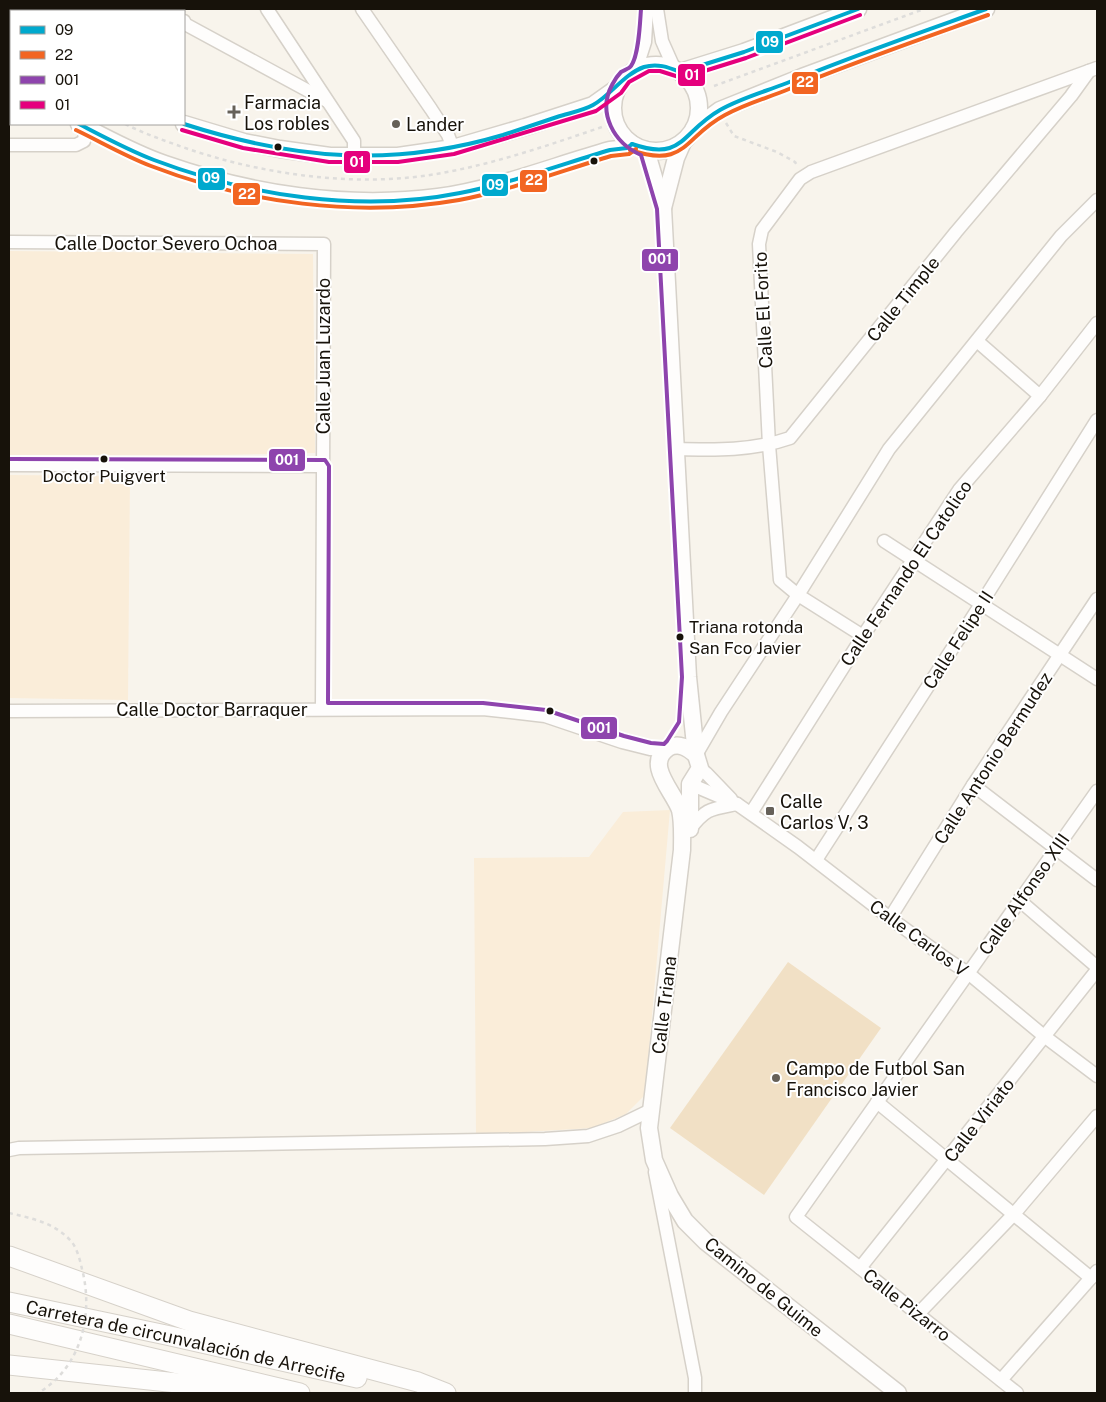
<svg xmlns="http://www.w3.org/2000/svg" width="1106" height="1402" font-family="'Public Sans',sans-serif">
	<rect width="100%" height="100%" fill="#f8f4ec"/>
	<g fill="#faedd9">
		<path d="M9 251 313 254 315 453 130 457 9 456Z"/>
		<path d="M9 475 130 476 128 700 9 698Z"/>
		<path d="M670 810 645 1095 626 1114 592 1128 476 1135 474 858 589 857 623 812Z"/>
	</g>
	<path fill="#f1e0c5" d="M788 962 881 1028 764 1195 670 1128Z"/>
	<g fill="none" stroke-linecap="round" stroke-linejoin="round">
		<g stroke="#d6d1c9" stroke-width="15">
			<g id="minor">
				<path d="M177 9 178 11"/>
				<path d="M267 9 354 141V156"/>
				<path d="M362 9 431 109 448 135 453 148"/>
				<path d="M657 9 662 41 674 68"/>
				<path d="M184 21 185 24 327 101"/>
				<path d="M636 70 645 42 647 9"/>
				<path d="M9 145H76L84 141 85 133 79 124"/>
				<path d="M9 242 324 244 322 709"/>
				<path d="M977 341 1040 396"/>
				<path d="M676 449C715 450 753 451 790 438L956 232 1071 96 1089 71"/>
				<path d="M9 465 323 466"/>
				<path d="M884 541 1097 679"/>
				<path d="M863 636 798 595 780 580 769 445 759 244 762 230 800 179 811 172 1097 68"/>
				<path d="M9 711 483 709 545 716 622 742 650 749 665 750"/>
				<path d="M696 755 721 712 798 595 889 449 1061 236 1097 200"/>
				<path d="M700 768 706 773 731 799"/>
				<path d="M690 784 737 804 798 847 890 918 948 960 968 973 1044 1036 1097 1076"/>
				<path d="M973 785 1097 880"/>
				<path d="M751 813 863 636 959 490 1040 396 1097 323"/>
				<path d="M690 829C706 808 711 809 737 804"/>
				<path d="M816 860 981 604 1097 420"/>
				<path d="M1019 900 1097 967"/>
				<path d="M890 918 973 785 1097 599"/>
				<path d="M877 1102 1091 1278"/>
				<path d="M9 1150 19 1148 545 1139 588 1136 618 1126 651 1110"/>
				<path d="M655 1172 695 1378V1393"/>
				<path d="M860 1268 1097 970"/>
				<path d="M918 1314 1014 1214 1097 1116"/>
				<path d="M1001 1380 1097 1271"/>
				<path d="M1017 1393 796 1217 1097 791"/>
			</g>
		</g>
		<g stroke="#d6d1c9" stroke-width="19">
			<g id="major">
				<path d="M9 14 11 18"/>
				<circle cx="656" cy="108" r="43"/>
				<path d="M680 72 744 52 858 9"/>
				<path d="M9 75 11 77"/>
				<path d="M79 124C107 138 135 154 165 164 251 194 346 209 438 197 496 189 553 166 610 150L627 148 632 144"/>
				<path d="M184 124 244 142 280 149 330 156H398L453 148 525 127 593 105 617 88"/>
				<path d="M694 129 720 110 802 77 986 9"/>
				<path d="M646 150 663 208 688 677 696 755 700 768 690 784V829"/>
				<path d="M663 208 676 158 683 142"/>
				<path d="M696 755C688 748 679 742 668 748 644 764 674 792 680 810 683 822 682 838 682 850L649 1128 654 1160 670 1196 685 1221 706 1242 898 1393"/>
			</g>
		</g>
		<g stroke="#d6d1c9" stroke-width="21">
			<g id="highway">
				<path d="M9 1256 189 1321 418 1382 446 1393"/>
				<path id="s1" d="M9 1302 166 1335 357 1378"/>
				<path d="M9 1324 300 1393"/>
				<path d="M9 1365 196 1385 246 1393"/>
			</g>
		</g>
		<g stroke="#dedddb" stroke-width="2.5" stroke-dasharray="4 4" stroke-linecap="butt">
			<path d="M9 45 11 47"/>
			<path d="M714 86 924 9"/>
			<path d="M726 123 734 136 777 152 795 162 798 167"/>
			<path d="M125 124C141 132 157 138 174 144 256 174 355 189 442 173 497 163 549 145 602 127"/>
		</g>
		<use href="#minor" stroke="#fefdfc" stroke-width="12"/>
		<use href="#major" stroke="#fefdfc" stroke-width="16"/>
		<use href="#highway" stroke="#fefdfc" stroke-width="19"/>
		<path stroke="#dedddb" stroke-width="2.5" stroke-dasharray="4 4" stroke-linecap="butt" d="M9 1213C31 1218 55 1223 71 1241 77 1248 80 1260 82 1269 94 1315 81 1368 38 1393"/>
		<g stroke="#fff" stroke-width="8">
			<g id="bus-1">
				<path d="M680 72 744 52 858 9"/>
				<path d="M79 124C104 137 128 150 154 160 249 196 360 213 460 193 511 183 560 165 610 150L627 148 632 144"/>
				<path d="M184 124C293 159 392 168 503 135 521 129 539 123 557 117 569 113 582 111 593 105 611 95 624 74 644 67 657 63 668 67 680 72"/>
				<path d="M632 144C684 162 681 132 720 110 741 98 764 92 787 83 852 56 919 33 986 9"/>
			</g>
		</g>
		<g stroke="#fff" stroke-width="8">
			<g id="bus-2">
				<path d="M76 130C101 142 125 156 151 166 247 203 357 218 459 200 511 190 561 171 611 156L629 154 636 149"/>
				<path d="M630 150C687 169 683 137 725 115 745 104 767 98 789 89 854 62 921 39 988 15"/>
			</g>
		</g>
		<g stroke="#fff" stroke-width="8">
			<path id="bus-3" d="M9 459 325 460 329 466 328 703H483L546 710 624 736 651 743 664 744 667 741 679 722 682 677 657 209 641 155C614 143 597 113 612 85 614 81 618 75 621 72 624 70 629 69 631 66 639 55 640 22 641 9"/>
		</g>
		<g stroke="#fff" stroke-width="8">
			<path id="bus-4" d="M182 130 243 148 329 162H398L454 154 596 111 621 93 629 82 649 71H660L682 78 746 58 860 15"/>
		</g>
		<use href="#bus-1" stroke="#00a9ce" stroke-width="4"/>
		<use href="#bus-2" stroke="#f26522" stroke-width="4"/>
		<use href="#bus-3" stroke="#8e44ad" stroke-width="4"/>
		<use href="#bus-4" stroke="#e5007d" stroke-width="4"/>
	</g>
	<g fill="#666159" stroke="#fff" stroke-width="2">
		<path d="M231.5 104.5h5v5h5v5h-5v5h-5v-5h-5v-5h5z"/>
		<circle cx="396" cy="124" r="5"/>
		<rect x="765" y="806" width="10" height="10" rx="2.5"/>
		<circle cx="776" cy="1078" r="5"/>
	</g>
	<g fill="#17120a" stroke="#fff" stroke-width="2">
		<circle cx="278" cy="147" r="4.5"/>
		<circle cx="594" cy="161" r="4.5"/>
		<circle cx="104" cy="459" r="4.5"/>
		<circle cx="680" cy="637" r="4.5"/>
		<circle cx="550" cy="711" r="4.5"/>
	</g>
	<g text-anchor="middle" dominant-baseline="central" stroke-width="4" stroke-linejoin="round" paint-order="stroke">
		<g font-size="17" fill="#17120a" stroke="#fff">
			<text x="104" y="476">Doctor Puigvert</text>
			<text x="689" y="627" text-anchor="start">Triana rotonda<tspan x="689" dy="21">San Fco Javier</tspan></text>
		</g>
		<g font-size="18" fill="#17120a" stroke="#fff" text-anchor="start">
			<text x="244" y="102">Farmacia<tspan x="244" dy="21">Los robles</tspan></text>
			<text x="406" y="124">Lander</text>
			<text x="780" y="801">Calle<tspan x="780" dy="21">Carlos V, 3</tspan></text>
			<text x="786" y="1068">Campo de Futbol San<tspan x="786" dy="21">Francisco Javier</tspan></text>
		</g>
		<g font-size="18" fill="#17120a" stroke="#fff">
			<text x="166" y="243">Calle Doctor Severo Ochoa</text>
			<text transform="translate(903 299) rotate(-51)">Calle Timple</text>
			<text transform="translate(763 310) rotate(-93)">Calle El Forito</text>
			<text transform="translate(323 356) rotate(-90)">Calle Juan Luzardo</text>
			<text transform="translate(906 573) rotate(-56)">Calle Fernando El Catolico</text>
			<text transform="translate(958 640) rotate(-57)">Calle Felipe II</text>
			<text x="212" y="709">Calle Doctor Barraquer</text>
			<text transform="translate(993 758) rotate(-57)">Calle Antonio Bermudez</text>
			<text transform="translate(1024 894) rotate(-55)">Calle Alfonso XIII</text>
			<text transform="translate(919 938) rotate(36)">Calle Carlos V</text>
			<text transform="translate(664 1005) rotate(-83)">Calle Triana</text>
			<text transform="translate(979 1120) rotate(-52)">Calle Viriato</text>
			<text transform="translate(764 1287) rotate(39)">Camino de Guime</text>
			<text transform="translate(907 1305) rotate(38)">Calle Pizarro</text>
			<text stroke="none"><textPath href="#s1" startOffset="181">Carretera de circunvalación de Arrecife</textPath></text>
		</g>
	</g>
	<g stroke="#fff" stroke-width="2">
		<rect x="755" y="30" width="29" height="24" rx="5" fill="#00a9ce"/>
		<rect x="677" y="63" width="29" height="24" rx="5" fill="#e5007d"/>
		<rect x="791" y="71" width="28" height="24" rx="5" fill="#f26522"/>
		<rect x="343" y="150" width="28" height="24" rx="5" fill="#e5007d"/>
		<rect x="197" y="167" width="29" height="24" rx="5" fill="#00a9ce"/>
		<rect x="519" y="169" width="29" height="24" rx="5" fill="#f26522"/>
		<rect x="481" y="173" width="28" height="24" rx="5" fill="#00a9ce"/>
		<rect x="232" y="182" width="29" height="24" rx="5" fill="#f26522"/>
		<rect x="641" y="248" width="38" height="24" rx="5" fill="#8e44ad"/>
		<rect x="268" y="448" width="38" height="24" rx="5" fill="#8e44ad"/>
		<rect x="580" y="716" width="38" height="24" rx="5" fill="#8e44ad"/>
	</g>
	<g font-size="14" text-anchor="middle" font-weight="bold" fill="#fff">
		<text x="770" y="47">09</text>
		<text x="692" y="80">01</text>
		<text x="805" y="87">22</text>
		<text x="357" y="167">01</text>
		<text x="211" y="183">09</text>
		<text x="534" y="185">22</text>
		<text x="495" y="190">09</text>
		<text x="247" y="199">22</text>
		<text x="660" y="264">001</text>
		<text x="287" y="465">001</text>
		<text x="599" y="733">001</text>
	</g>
	<rect width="1106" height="1402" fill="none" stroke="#17120a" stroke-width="20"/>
	<rect x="10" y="10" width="175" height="115" fill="#ffffff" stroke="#a2a09d"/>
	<rect x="20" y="26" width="25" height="8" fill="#00a9ce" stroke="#a2a09d"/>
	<text x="55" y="35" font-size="15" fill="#17120a">09</text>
	<rect x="20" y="51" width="25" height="8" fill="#f26522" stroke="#a2a09d"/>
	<text x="55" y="60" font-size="15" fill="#17120a">22</text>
	<rect x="20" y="76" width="25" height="8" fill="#8e44ad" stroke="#a2a09d"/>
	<text x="55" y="85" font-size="15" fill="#17120a">001</text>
	<rect x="20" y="101" width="25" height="8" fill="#e5007d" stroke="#a2a09d"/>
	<text x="55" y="110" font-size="15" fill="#17120a">01</text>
</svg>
